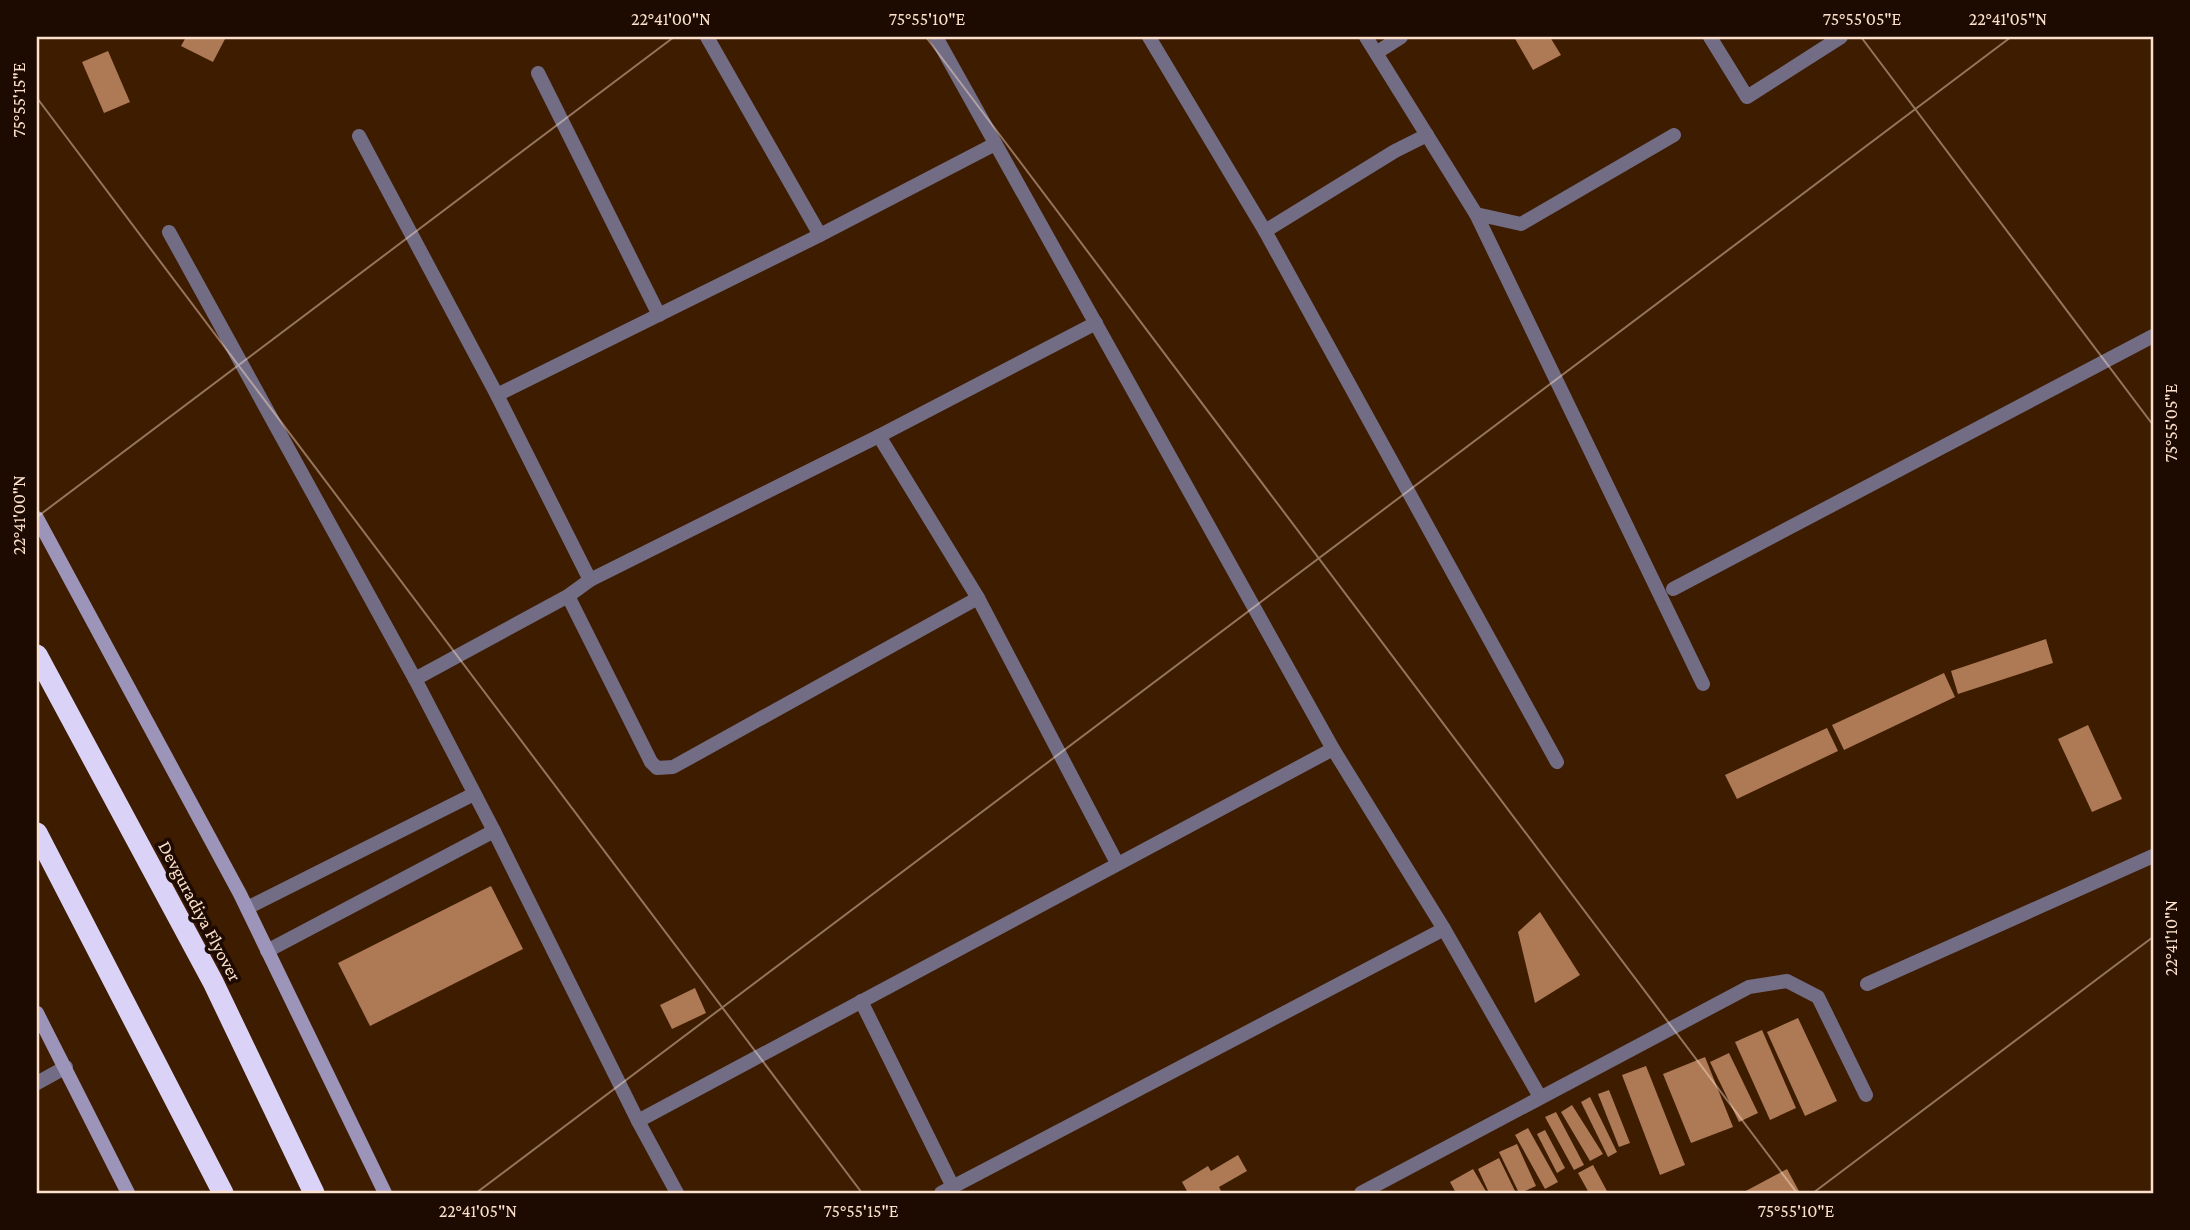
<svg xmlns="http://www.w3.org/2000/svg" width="2190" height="1230" font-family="'Crimson Pro',serif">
	<rect width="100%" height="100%" fill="#3e1c00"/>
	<g fill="#ae7a56">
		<path d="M186 37H220L225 39 213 62 181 46Z"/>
		<path d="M1514 37H1550L1561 55 1533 70Z"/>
		<path d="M108 51 130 102 104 113 82 62Z"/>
		<path d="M2046 639 2053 663 1958 694 1951 671Z"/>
		<path d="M1944 673 1955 697 1844 750 1832 725Z"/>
		<path d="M2088 725 2122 799 2092 812 2058 739Z"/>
		<path d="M1827 728 1838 751 1737 799 1725 775Z"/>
		<path d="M491 886 523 949 370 1026 338 963Z"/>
		<path d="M1540 912 1580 975 1535 1003 1518 932Z"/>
		<path d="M695 988 706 1013 672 1029 660 1005Z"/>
		<path d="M1798 1018 1837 1101 1805 1116 1767 1032Z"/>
		<path d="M1762 1030 1796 1108 1770 1120 1735 1042Z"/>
		<path d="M1729 1053 1758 1113 1739 1122 1710 1062Z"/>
		<path d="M1705 1057 1733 1127 1691 1143 1663 1074Z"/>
		<path d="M1646 1066 1685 1165 1660 1175 1622 1075Z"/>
		<path d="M1609 1090 1630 1143 1619 1147 1598 1094Z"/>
		<path d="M1590 1097 1617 1152 1608 1157 1581 1102Z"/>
		<path d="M1572 1105 1603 1154 1590 1161 1561 1112Z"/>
		<path d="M1556 1112 1584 1165 1574 1170 1545 1117Z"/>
		<path d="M1528 1128 1558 1182 1545 1189 1515 1135Z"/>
		<path d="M1545 1130 1565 1168 1557 1173 1537 1134Z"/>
		<path d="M1517 1144 1536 1186 1521 1193H1519L1499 1152Z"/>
		<path d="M1238 1155 1247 1171 1219 1187 1222 1193H1188L1182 1182 1208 1166 1211 1171Z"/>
		<path d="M1499 1158 1516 1193H1489L1478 1169Z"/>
		<path d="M1593 1165 1608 1193H1589L1578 1173Z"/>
		<path d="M1473 1169 1487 1193H1456L1450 1182Z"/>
		<path d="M1787 1169 1800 1193H1742Z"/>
	</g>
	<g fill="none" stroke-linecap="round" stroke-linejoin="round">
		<g stroke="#726d85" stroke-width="14">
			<path d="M707 37 820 235"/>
			<path d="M936 37 1333 749 1444 929 1540 1097"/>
			<path d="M1149 37 1265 231"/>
			<path d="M1366 37 1476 214 1521 224 1674 135"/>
			<path d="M1710 37 1747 97 1841 37"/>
			<path d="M1376 53 1401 37"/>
			<path d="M538 73 659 315"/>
			<path d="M1427 135 1395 151 1265 231 1557 762"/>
			<path d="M359 136 497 395 590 580"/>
			<path d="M1476 214 1703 684"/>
			<path d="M169 232 415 679"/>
			<path d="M497 395 820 235 995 144"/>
			<path d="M879 436 978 598 1117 863"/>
			<path d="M1673 589 2153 336"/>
			<path d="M568 596 651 762 657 768 673 767 978 598"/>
			<path d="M247 908 474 794"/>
			<path d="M267 951 494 831"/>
			<path d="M1867 984 2153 856"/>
			<path d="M861 1001 953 1187"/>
			<path d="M37 1083 66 1067"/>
			<path d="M638 1121 1333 749"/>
			<path d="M677 1193 638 1121 494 831 415 679 568 596 590 580 879 436 1096 323"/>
			<path d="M941 1193 1444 929"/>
			<path d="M1361 1193 1749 987 1787 981 1818 997 1866 1095"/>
		</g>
		<g stroke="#9d94ba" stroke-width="14">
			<path d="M37 518 240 894 385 1193"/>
			<path d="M37 1013 128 1193"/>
		</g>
		<g stroke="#dbd3f7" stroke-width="21">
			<path d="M37 655 213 982 314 1193"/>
			<path d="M37 833 223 1193"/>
		</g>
	</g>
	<path fill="none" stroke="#fce0cc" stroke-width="2" stroke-opacity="0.45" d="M926 37 1797 1193M1861 37 2153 425M37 98 862 1193M37 517 674 37M476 1193 2011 37M1813 1193 2153 937"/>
	<g text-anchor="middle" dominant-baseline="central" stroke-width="7" stroke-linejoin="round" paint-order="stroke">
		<g font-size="19" fill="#fce0cc" stroke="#1d0a00">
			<text transform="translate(200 911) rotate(62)">Devguradiya Flyover</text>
		</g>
	</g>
	<rect width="2190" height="1230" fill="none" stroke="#1d0a00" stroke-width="77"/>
	<rect x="38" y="38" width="2114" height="1154" fill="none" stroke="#fce0cc" stroke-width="2.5"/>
	<g font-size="18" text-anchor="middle" fill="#fce0cc">
		<text x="671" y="25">22°41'00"N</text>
		<text x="927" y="25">75°55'10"E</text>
		<text x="1862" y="25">75°55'05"E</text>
		<text x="2008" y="25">22°41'05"N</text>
		<text transform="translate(19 100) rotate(-90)" y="6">75°55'15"E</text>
		<text transform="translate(2171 423) rotate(-90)" y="6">75°55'05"E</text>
		<text transform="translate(19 515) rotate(-90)" y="6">22°41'00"N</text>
		<text transform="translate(2171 938) rotate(-90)" y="6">22°41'10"N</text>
		<text x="478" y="1217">22°41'05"N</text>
		<text x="861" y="1217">75°55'15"E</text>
		<text x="1796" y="1217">75°55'10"E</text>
	</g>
</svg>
